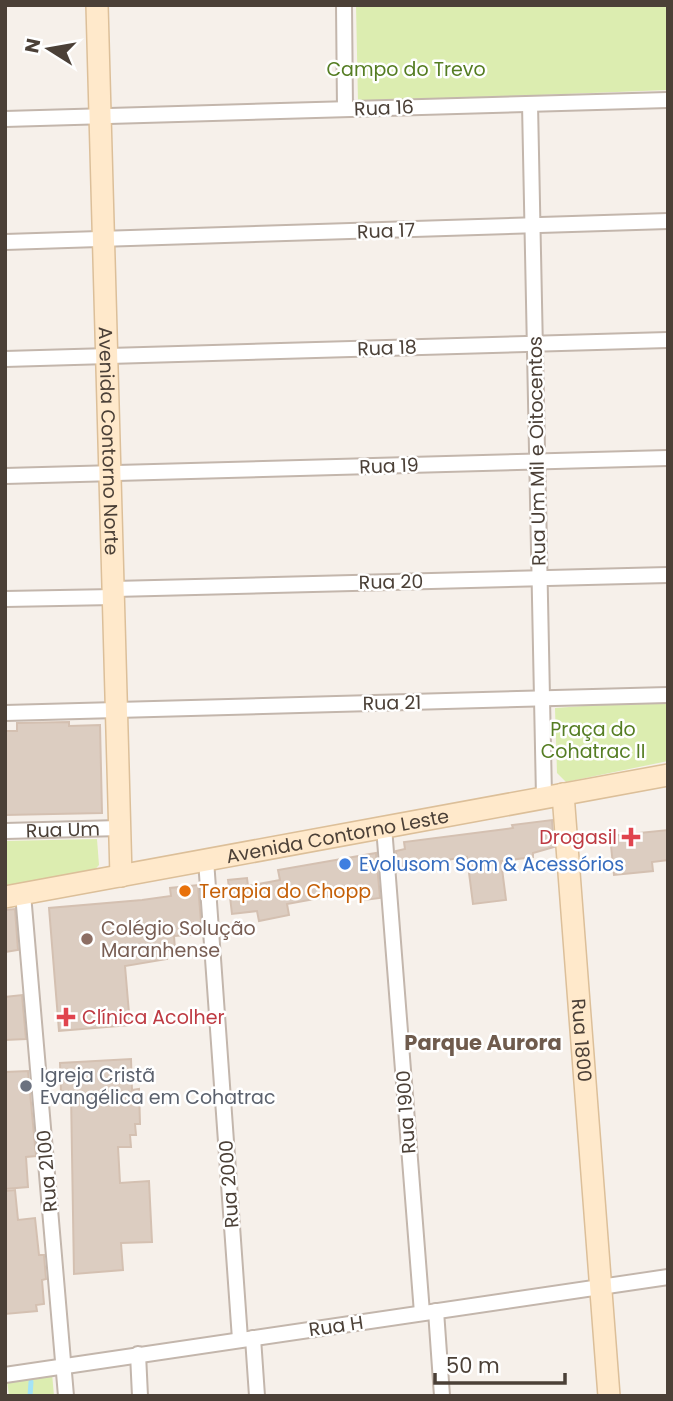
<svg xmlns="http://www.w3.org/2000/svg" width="673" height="1401" font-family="Poppins,sans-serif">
	<rect width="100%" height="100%" fill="#f6f0ea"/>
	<g fill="#dcedb0">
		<path d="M356 5H668V90L358 102Z"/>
		<path d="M668 700V761L566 782 557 773 555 708Z"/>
		<path d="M97 839 99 865 90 875 5 890V841Z"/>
		<path d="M52 1373 54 1396H9L7 1380Z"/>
	</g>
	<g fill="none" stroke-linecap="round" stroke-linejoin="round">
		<path stroke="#a3e3f6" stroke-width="5" d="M30 1396 31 1382"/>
	</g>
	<g fill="#dccdc1" stroke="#d4c0b1" stroke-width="2">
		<path d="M69 722V726L100 725 102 813 5 815V731H17V723Z"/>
		<path d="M552 820 554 847 533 853V857L501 861 506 900 473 904 467 857 397 867 396 851 405 849 404 842 513 828 512 825Z"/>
		<path d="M668 830V860L652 862 653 871 614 875 610 836Z"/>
		<path d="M376 853 380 898 365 900 364 895 343 897 342 894 287 904 289 915 259 921 257 911 232 914 228 880 247 878 248 886 280 880 278 870Z"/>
		<path d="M198 885 202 934 174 936 175 949 166 950 167 959 125 966 130 1025 59 1031 49 908 142 900 171 896 170 888Z"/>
		<path d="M15 909 18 950 5 952V910Z"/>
		<path d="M22 995 26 1039 5 1040V997Z"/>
		<path d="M131 1059 132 1090 139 1089 140 1124H135L136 1135H130L131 1147H118L120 1183 149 1181 152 1242 121 1243 123 1270 74 1274 71 1093H61L60 1063Z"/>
		<path d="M28 1071 36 1156 26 1157 28 1187 5 1189V1072Z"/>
		<path d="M15 1190 18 1220 35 1218 39 1255H44L46 1279 42 1280 44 1304 36 1305 37 1311 5 1314V1191Z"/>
	</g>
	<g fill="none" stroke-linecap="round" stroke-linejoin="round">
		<g stroke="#c3b6ac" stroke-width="18">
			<g id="street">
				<path d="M344 5 345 109"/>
				<path d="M530 104 544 797"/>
				<path d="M5 119 668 100"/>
				<path d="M5 242 668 221"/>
				<path d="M5 359 668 340"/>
				<path d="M5 476 668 458"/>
				<path d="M114 589 668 575"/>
				<path d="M5 599 114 597"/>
				<path d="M5 713 668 695"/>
				<path d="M384 827 422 1313"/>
				<path id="s1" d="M5 831 120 828"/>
				<path d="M206 860 240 1339"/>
				<path d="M23 894 66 1396"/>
				<path d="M436 1311 442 1396"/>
				<path d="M253 1338 257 1396"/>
				<path d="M138 1354 140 1396"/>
				<path d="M5 1375 668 1277"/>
			</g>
		</g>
		<g stroke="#dcbf99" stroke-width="24">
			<g id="secondary">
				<path id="s2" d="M97 5 121 876"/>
				<path id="s3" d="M563 794 609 1396"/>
				<path id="s4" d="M5 897 668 775"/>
			</g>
		</g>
		<use href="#street" stroke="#fff" stroke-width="14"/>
		<use href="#secondary" stroke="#ffe9cb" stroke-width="21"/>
	</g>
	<g fill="#e0444e" stroke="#fff" stroke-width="2.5">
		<path d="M627.5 826.5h7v7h7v7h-7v7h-7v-7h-7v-7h7z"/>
		<path d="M62.5 1006.5h7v7h7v7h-7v7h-7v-7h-7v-7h7z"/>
	</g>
	<circle fill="#3f7fe0" stroke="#fff" stroke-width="2.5" cx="345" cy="864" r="7"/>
	<circle fill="#e8710a" stroke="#fff" stroke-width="2.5" cx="185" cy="891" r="7"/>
	<circle fill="#8d6e63" stroke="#fff" stroke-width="2.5" cx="87" cy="939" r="7"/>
	<circle fill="#6b7280" stroke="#fff" stroke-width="2.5" cx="26" cy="1086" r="7"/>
	<g text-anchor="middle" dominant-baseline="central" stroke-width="5" stroke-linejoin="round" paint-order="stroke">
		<g font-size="19" fill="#557d23" stroke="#fff">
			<text x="406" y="69">Campo do Trevo</text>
			<text x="593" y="729">Praça do<tspan x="593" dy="22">Cohatrac II</tspan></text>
		</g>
		<g font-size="19" fill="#4b4037" stroke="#fff">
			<text transform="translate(384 108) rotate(-2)">Rua 16</text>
			<text transform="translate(386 231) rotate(-2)">Rua 17</text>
			<text transform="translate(387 348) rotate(-2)">Rua 18</text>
			<text stroke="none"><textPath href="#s2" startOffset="436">Avenida Contorno Norte</textPath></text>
			<text transform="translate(537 451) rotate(-91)">Rua Um Mil e Oitocentos</text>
			<text transform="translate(389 466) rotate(-2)">Rua 19</text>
			<text transform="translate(391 582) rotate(-1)">Rua 20</text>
			<text transform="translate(392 703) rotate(-1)">Rua 21</text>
			<text stroke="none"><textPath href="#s1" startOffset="58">Rua Um</textPath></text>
			<text stroke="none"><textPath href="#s4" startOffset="338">Avenida Contorno Leste</textPath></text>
			<text stroke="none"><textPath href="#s3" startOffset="247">Rua 1800</textPath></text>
			<text transform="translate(406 1112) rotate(-94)">Rua 1900</text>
			<text transform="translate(47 1171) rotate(-95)">Rua 2100</text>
			<text transform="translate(229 1184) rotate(-94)">Rua 2000</text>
			<text transform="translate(336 1326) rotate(-8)">Rua H</text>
		</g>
		<g font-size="19" fill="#be3a42" stroke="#fff" text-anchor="end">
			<text x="617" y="837">Drogasil</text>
			<text x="82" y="1017" text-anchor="start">Clínica Acolher</text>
		</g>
		<g font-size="19" fill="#366cbe" stroke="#fff" text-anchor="start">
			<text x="359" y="864">Evolusom Som &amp; Acessórios</text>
		</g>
		<g font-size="19" fill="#c56008" stroke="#fff" text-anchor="start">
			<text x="199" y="891">Terapia do Chopp</text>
		</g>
		<g font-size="19" fill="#785e54" stroke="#fff" text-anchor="start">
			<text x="101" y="928">Colégio Solução<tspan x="101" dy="22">Maranhense</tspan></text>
		</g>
		<g font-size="19" fill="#5b616d" stroke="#fff" text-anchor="start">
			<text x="40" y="1075">Igreja Cristã<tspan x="40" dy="22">Evangélica em Cohatrac</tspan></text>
		</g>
		<g font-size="21" font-weight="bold" fill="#6f5b4d" stroke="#fff">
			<text x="483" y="1042">Parque Aurora</text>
		</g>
	</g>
	<rect width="673" height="1401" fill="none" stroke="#4b4037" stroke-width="14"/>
	<g transform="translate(49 49) rotate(281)" stroke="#ffffff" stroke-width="5" paint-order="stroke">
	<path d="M0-5L12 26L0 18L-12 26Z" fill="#4b4037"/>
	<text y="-10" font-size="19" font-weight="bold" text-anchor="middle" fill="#4b4037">N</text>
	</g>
	<path d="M435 1373v10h130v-10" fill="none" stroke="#4b4037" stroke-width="3.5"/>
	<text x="446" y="1373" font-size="21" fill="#4b4037" stroke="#ffffff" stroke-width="5" paint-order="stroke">50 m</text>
</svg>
